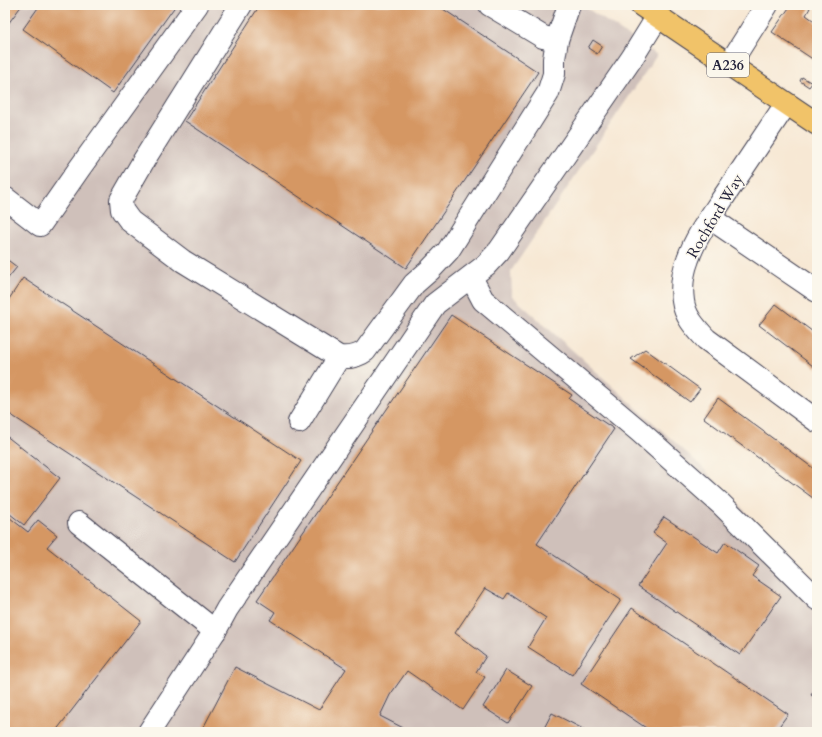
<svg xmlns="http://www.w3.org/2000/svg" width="822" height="737" font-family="Cardo,serif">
	<rect width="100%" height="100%" fill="#fbf7ec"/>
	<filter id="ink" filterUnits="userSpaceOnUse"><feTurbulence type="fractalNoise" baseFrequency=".025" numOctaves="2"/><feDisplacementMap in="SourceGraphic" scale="8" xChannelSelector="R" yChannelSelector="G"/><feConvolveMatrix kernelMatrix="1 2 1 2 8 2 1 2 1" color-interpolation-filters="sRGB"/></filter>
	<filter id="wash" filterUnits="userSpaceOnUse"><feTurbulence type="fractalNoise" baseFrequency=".012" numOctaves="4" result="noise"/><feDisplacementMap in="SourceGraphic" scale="16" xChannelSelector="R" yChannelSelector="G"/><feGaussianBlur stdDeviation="0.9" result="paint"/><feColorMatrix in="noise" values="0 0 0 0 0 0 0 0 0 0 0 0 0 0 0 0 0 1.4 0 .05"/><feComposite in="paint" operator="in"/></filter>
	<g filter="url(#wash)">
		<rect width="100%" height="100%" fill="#f7e8d4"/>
		<path fill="#cfc0ba" d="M5 5H582L657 55 511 271 512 296 697 462 817 585V732H5Z"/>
		<g id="blocks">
			<g fill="#d59764">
				<path d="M5 5H22L5 28Z"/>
				<path d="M40 5H176L113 93 23 29Z"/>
				<path d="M260 5H437L538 72 406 268 185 121Z"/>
				<path d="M791 5H805L810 8 806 15 817 23V62L772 32Z"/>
				<path d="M593 40 602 46 597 54 588 48Z"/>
				<path d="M802 77 812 83 809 87 800 81Z"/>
				<path d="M5 258 17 267 5 282Z"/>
				<path d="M23 278 301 461 235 562 5 411V305Z"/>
				<path d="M776 304 817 335V369L759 325Z"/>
				<path d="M451 315 572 395 569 399 614 429 537 544 621 600 572 675 528 647 546 618 508 593 504 599 485 588 455 633 486 656 476 672 485 677 463 710 407 671 390 695 380 716 411 732H201L235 667 319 710 346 669 270 620 275 612 257 600Z"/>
				<path d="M645 349 700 389 690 402 631 359Z"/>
				<path d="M718 398 817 471V501L704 418Z"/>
				<path d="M5 435 60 478 24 525 5 510Z"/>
				<path d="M5 514 28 532 38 520 57 535 47 547 141 621 55 732H5Z"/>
				<path d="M664 517 718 553 725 542 759 566 752 576 781 596 740 655 638 586 667 543 653 533Z"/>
				<path d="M632 608 788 714 775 732H652L581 684Z"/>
				<path d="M506 670 532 686 508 723 483 707Z"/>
				<path d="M817 686V699L811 695Z"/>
				<path d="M552 713 589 732H542Z"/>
			</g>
		</g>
	</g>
	<g filter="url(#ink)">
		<use href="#blocks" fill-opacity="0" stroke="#424052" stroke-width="1"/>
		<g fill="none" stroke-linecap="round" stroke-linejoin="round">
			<g stroke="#424052" stroke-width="24">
				<g id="minor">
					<path d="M241 5 144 160 121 200 122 210 130 221 183 261 339 357C349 358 357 357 365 351L414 284 430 270 448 251 548 93 554 74V59L557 40 569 5"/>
					<path d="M490 5 543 37 557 40"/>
					<path d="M729 65 767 5"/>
					<path d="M786 104C766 134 745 165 725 195 712 215 696 236 688 259 683 272 681 287 683 301 685 317 696 328 706 339L817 421"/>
					<path d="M5 198 40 225 79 169 197 5"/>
					<path d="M710 218 817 291"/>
					<path d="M471 277 483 300 639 431 721 504 817 599"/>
					<path d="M299 422 339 357"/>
					<path d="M79 523 215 631"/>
					<path d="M149 732 215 631 227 609 435 304 486 265 499 251 632 58 658 16"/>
				</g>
			</g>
			<g stroke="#424052" stroke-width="24">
				<path id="major" d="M641 5 817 124"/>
			</g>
			<use href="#minor" stroke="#fff" stroke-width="22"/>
			<use href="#major" stroke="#f1c369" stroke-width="22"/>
		</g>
	</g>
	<g text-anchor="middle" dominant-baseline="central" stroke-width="3" stroke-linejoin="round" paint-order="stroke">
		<rect fill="#fbf7ec" stroke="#636270" stroke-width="1" x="707" y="53" width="42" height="24" rx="3"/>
		<g font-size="14" font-weight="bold" fill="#22223b">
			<text x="728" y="65">A236</text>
		</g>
		<g font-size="15" fill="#22223b" stroke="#fbf7ec">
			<text transform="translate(715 216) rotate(-59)">Rochford Way</text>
		</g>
	</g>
	<rect width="822" height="737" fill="none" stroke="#fbf7ec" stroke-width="20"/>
</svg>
